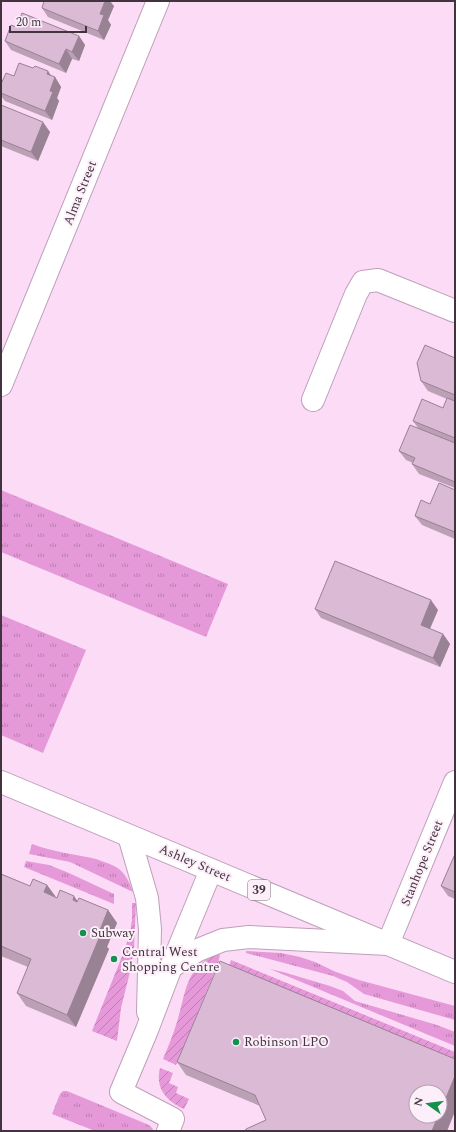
<svg xmlns="http://www.w3.org/2000/svg" width="456" height="1132" font-family="Spectral,serif">
	<defs>
		<pattern id="grass-tufts" width="24" height="20" patternUnits="userSpaceOnUse"><rect width="24" height="20" fill="#e599d9"/><path d="M3 7l-1-3M5 7V3M7 7l1-3M15 17l-1-3M17 17v-4M19 17l1-3" fill="none" stroke="#bb7eb1"/></pattern>
		<pattern id="garden-furrows" width="10" height="10" patternUnits="userSpaceOnUse"><rect width="10" height="10" fill="#e599d9"/><path d="M-1 1l2-2M0 10L10 0M9 11l2-2" fill="none" stroke="#bb7eb1"/></pattern>
	</defs>
	<rect width="100%" height="100%" fill="#fcdbf6"/>
	<g fill="url(#grass-tufts)">
		<path d="M1 490 228 584 206 637 1 552Z"/>
		<path d="M1 615 86 650 43 753 1 735Z"/>
		<path d="M32 844C53 852 75 854 96 859 104 862 112 864 119 869 126 875 130 883 133 892L70 862 29 854Z"/>
		<path d="M26 861 49 865 69 873 114 894V904L24 867Z"/>
		<path d="M246 951 281 953 300 957 315 962 336 972 359 980 455 1006V1020L364 994 347 982 333 976 246 953Z"/>
		<path d="M270 969 283 972 330 986 343 991 355 1001 437 1025 455 1032V1046Z"/>
		<path d="M63 1091H67L149 1125 153 1129 152 1131H95L52 1114 60 1094Z"/>
	</g>
	<g fill="url(#garden-furrows)">
		<path d="M132 903H136L134 949 130 972 121 1008 117 1041 92 1031 125 949 130 933 132 919Z"/>
		<path d="M217 954 220 955 218 964 176 1065 163 1059C168 1047 173 1035 177 1022 186 993 185 967 217 954Z"/>
		<path d="M231 960 455 1052V1066L227 972Z"/>
		<path d="M160 1068 173 1073 169 1083 178 1087 176 1093 189 1099 184 1109C166 1101 155 1088 160 1068Z"/>
	</g>
	<g fill="none" stroke-linecap="round" stroke-linejoin="round">
		<g stroke="#be9fb9" stroke-width="24">
			<g id="minor">
				<path d="M1 385 158 1"/>
				<path d="M313 400 356 294 363 282 378 280 455 311"/>
				<path d="M129 836 147 898 150 929 148 1012"/>
				<path d="M171 967 198 950 223 940 249 937 388 944 455 782"/>
				<path d="M168 1131 173 1119 121 1092 147 1030 171 967 211 870"/>
			</g>
		</g>
		<g stroke="#be9fb9" stroke-width="24">
			<path id="major" d="M1 782 455 972"/>
		</g>
		<use href="#minor" stroke="#fff" stroke-width="22"/>
		<use href="#major" stroke="#fff" stroke-width="22"/>
	</g>
	<g fill="#bba0b6">
		<path d="M114 6 108 20 111 25 104 40 48 17 42 8Z"/>
		<path d="M16 27 79 36 85 45 79 61 72 59 66 73 11 50 5 41Z"/>
		<path d="M51 76 55 77 61 87 57 98 59 101 52 120 5 101 1 96V84Z"/>
		<path d="M1 105 50 132 38 161 1 146Z"/>
		<path d="M455 358V488L419 474 412 464 413 463 406 460 399 451 418 428 413 421 443 408 447 399 428 391 421 381Z"/>
		<path d="M455 490V539L422 525 415 516 430 504Z"/>
		<path d="M315 609 438 610 430 629 443 634 450 644 440 667 321 618Z"/>
		<path d="M455 854V899L448 896 441 886Z"/>
		<path d="M1 874 30 886 47 885 55 897 57 898 77 901 108 910 117 923 107 947 109 949 76 1027 26 1006 17 993 28 967 1 956Z"/>
		<path d="M177 1062 455 1111 447 1131H245L266 1120 260 1106 186 1075Z"/>
	</g>
	<g fill="#998294">
		<path d="M105 1H110L114 6 108 20 111 25 104 40 98 31 100 14Z"/>
		<path d="M79 36 85 45 79 61 72 52Z"/>
		<path d="M66 49 72 59 66 73 59 64Z"/>
		<path d="M48 71 54 80 55 77 61 87 57 98 59 101 52 120 45 111 50 91 47 74Z"/>
		<path d="M43 122 50 132 38 161 31 152Z"/>
		<path d="M431 600 438 610 427 635 421 625Z"/>
		<path d="M443 634 450 644 440 667 433 658Z"/>
		<path d="M47 885 56 897 44 892Z"/>
		<path d="M74 896 83 909 73 900Z"/>
		<path d="M108 910 117 923 107 947 109 949 76 1027 67 1015 98 935Z"/>
		<path d="M455 1076V1111L447 1131H432L438 1116H440V1112Z"/>
	</g>
	<g fill="#dabad4" stroke="#998294">
		<path d="M44 1H105L100 14 104 15 98 31 42 8Z"/>
		<path d="M22 13 79 36 72 52 66 49 59 64 5 41 11 25 16 27Z"/>
		<path d="M19 63 33 68 35 66 48 71 47 74 55 77 50 91 53 92 45 111 1 93V84L6 73 14 76Z"/>
		<path d="M1 105 43 122 31 152 1 140Z"/>
		<path d="M425 345 455 358V395L421 381 417 363Z"/>
		<path d="M447 398 455 401V438L413 421 422 399 443 408Z"/>
		<path d="M410 425 455 443V482L412 464 415 458 399 451Z"/>
		<path d="M439 483 455 490V532L415 516 421 500 430 504Z"/>
		<path d="M335 561 431 600 421 625 443 634 433 658 315 609Z"/>
		<path d="M455 854V892L441 886Z"/>
		<path d="M1 874 30 886 33 879 47 885 44 892 57 898 60 890 74 896 73 900 77 902 79 898 108 910 98 935 100 936 67 1015 17 993 31 959 1 946Z"/>
		<path d="M220 961 455 1059V1076L440 1112V1092H416V1116H438L432 1131H245L246 1129 266 1120 255 1095 177 1062Z"/>
	</g>
	<g fill="#16914d" stroke="#fdeffa" stroke-width="1.5">
		<circle cx="83" cy="933" r="4"/>
		<circle cx="114" cy="959" r="4"/>
		<circle cx="236" cy="1042" r="4"/>
	</g>
	<g text-anchor="middle" dominant-baseline="central" stroke-width="4" stroke-linejoin="round" paint-order="stroke">
		<rect fill="#fdeffa" stroke="#796c76" stroke-width="1" x="248" y="880" width="22" height="20" rx="3"/>
		<g font-size="12" font-weight="bold" fill="#41343e">
			<text x="259" y="890">39</text>
		</g>
		<g font-size="13" fill="#41343e" stroke="#fdeffa">
			<text transform="translate(80 193) rotate(-68)">Alma Street</text>
			<text transform="translate(195 863) rotate(23)">Ashley Street</text>
			<text transform="translate(422 863) rotate(-68)">Stanhope Street</text>
		</g>
		<g font-size="13" fill="#41343e" stroke="#fdeffa" text-anchor="start">
			<text x="91" y="933">Subway</text>
			<text x="122" y="952">Central West<tspan x="122" dy="15">Shopping Centre</tspan></text>
			<text x="244" y="1042">Robinson LPO</text>
		</g>
	</g>
	<rect width="456" height="1132" fill="none" stroke="#41343e" stroke-width="4"/>
	<g transform="translate(428 1104) rotate(284)"><circle r="19" fill="#fdeffa" stroke="#b2a4af"/>
	<path d="M0-3L7 15L0 10L-7 15Z" fill="#16914d"/>
	<text y="-6" font-size="11" font-weight="bold" text-anchor="middle" fill="#41343e">N</text>
	</g>
	<path d="M10 26v6h76v-6" fill="none" stroke="#41343e" stroke-width="2"/>
	<text x="16" y="26" font-size="12" fill="#41343e" stroke="#fdeffa" stroke-width="3" paint-order="stroke">20 m</text>
</svg>
